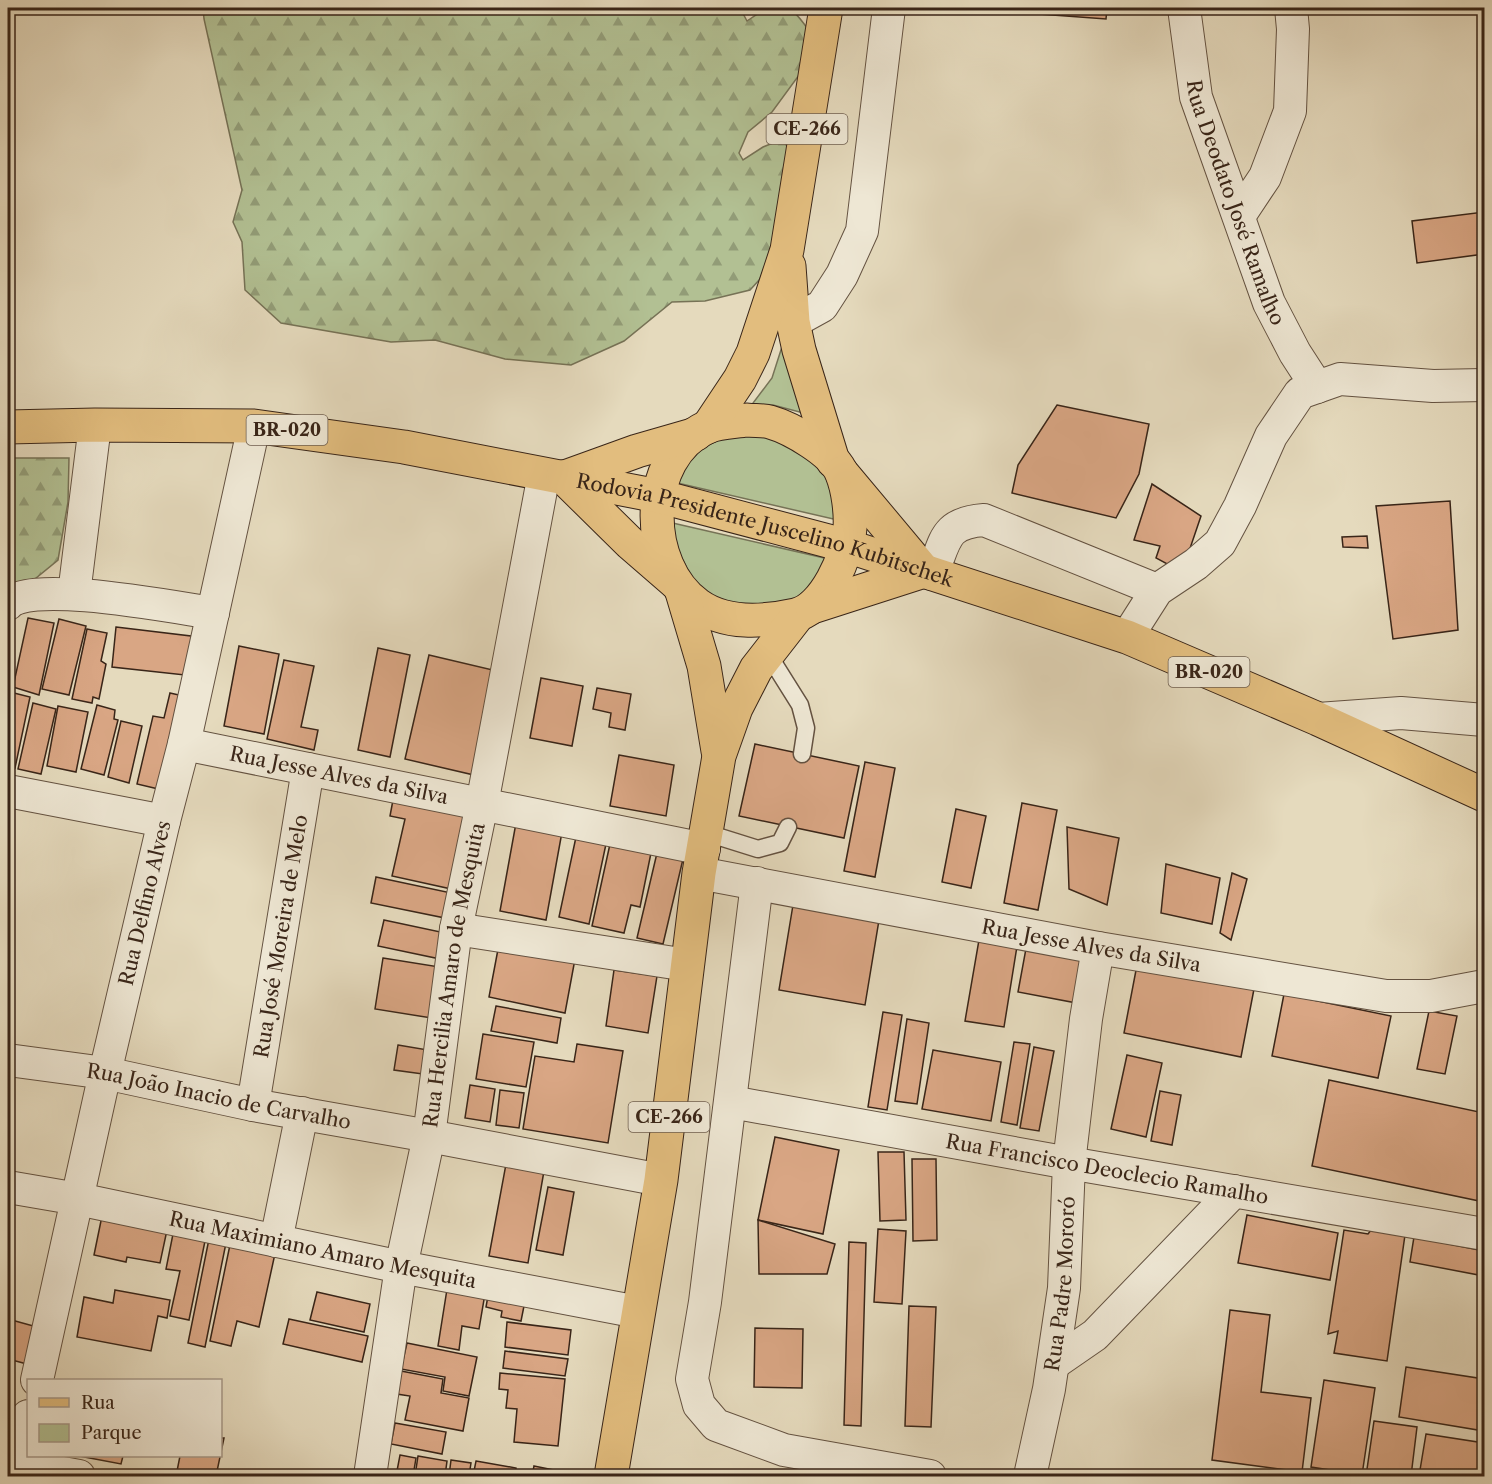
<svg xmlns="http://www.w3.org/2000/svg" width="1492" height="1484" font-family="'Libre Caslon Text',serif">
	<defs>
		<pattern id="forest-firs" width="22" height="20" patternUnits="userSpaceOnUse" patternTransform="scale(1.5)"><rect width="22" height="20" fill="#b2c093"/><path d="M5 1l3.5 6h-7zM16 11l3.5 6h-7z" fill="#929c77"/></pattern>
	</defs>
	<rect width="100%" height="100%" fill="#e5dabd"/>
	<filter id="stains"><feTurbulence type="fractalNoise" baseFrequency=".00333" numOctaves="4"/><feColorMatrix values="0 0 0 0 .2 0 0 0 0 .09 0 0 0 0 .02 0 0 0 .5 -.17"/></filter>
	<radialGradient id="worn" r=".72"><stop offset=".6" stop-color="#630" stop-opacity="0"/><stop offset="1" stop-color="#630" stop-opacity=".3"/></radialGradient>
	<g fill="#b2c093" stroke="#767256" stroke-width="1.5">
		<path d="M788 328 811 415 773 405 750 407 772 378Z"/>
		<path d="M733 434H773L822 465 842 521 673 482C694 455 699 446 733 434Z"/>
		<path d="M664 521 833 560 823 576 792 601 753 610 698 591Z"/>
	</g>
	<g fill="url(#forest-firs)" stroke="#767256" stroke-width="1.5">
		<path d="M203 8H740L747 21C759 13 775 0 791 10 798 14 804 25 810 31L805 67 772 112 748 132 739 153 743 160 763 147 783 139 791 154 772 247 760 279 750 290 705 301 672 302 624 341 571 365 505 359 435 340 391 342 281 323 245 290 242 242 233 222 242 190 204 19Z"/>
		<path d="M8 458H69L68 502 58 560 8 601Z"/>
	</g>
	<g fill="#d9a684" stroke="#392518" stroke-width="1.5">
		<path d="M1027 8H1107L1106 19 1026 13Z"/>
		<path d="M1484 212V254L1417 263 1412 221Z"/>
		<path d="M1057 405 1149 424 1139 474 1116 518 1012 493 1018 465Z"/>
		<path d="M1152 484 1201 516 1182 572 1156 558 1160 546 1134 540Z"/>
		<path d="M1450 501 1458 630 1393 639 1376 506Z"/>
		<path d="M1367 536 1368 548 1343 547 1342 537Z"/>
		<path d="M28 618 54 623 39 695 13 687Z"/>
		<path d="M59 619 86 626 69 695 42 689Z"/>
		<path d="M116 627 199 637 194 676 112 667Z"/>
		<path d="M87 629 107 633 101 661 106 664 99 699 93 697 92 703 72 699Z"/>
		<path d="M239 646 279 654 264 734 224 726Z"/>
		<path d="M378 648 410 655 390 757 358 750Z"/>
		<path d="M429 655 497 671 474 775 405 759Z"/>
		<path d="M284 660 314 666 301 727 318 730 314 750 267 739Z"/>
		<path d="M541 678 583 686 572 746 530 738Z"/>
		<path d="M597 688 631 694 625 730 609 727 611 713 593 709Z"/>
		<path d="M10 692 30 697 15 768 8 766V704Z"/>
		<path d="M170 693 188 697 167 791 137 784 153 716 164 718Z"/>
		<path d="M33 703 56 709 41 774 18 769Z"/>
		<path d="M97 705 115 710 114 719 118 720 104 775 81 769Z"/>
		<path d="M58 706 88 712 76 772 47 766Z"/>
		<path d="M121 721 142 726 129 783 108 777Z"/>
		<path d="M755 744 859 766 844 838 739 816Z"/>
		<path d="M619 755 674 765 666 816 610 806Z"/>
		<path d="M865 762 895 768 875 877 844 871Z"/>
		<path d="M393 800 472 818 456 890 392 876 405 819 390 816Z"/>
		<path d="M1022 803 1057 810 1038 910 1004 903Z"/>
		<path d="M956 809 986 816 971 888 942 882Z"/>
		<path d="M516 823 562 832 546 920 500 911Z"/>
		<path d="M1067 827 1119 838 1107 905 1069 889Z"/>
		<path d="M576 837 606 844 589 924 559 917Z"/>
		<path d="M610 844 651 853 640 907 631 905 624 933 592 926Z"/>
		<path d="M657 853 683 859 663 944 637 938Z"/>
		<path d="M1166 864 1220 878 1212 924 1161 913Z"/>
		<path d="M1232 873 1247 879 1231 940 1220 933Z"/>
		<path d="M376 877 456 894 450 919 371 903Z"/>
		<path d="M793 905 879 920 865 1005 779 990Z"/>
		<path d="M384 920 450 934 445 960 378 946Z"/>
		<path d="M980 934 1018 940 1004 1027 965 1021Z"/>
		<path d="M1027 943 1091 954 1082 1004 1018 992Z"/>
		<path d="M499 944 575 959 565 1013 489 997Z"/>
		<path d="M383 958 446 968 438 1019 375 1009Z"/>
		<path d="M1137 965 1254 989 1241 1057 1124 1033Z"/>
		<path d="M614 970 657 976 648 1033 606 1026Z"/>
		<path d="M1284 994 1391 1016 1378 1078 1272 1056Z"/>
		<path d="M496 1006 561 1018 557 1043 491 1031Z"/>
		<path d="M1429 1011 1457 1016 1445 1074 1417 1069Z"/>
		<path d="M883 1012 902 1015 887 1110 868 1107Z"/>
		<path d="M907 1019 929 1023 917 1104 895 1101Z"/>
		<path d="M483 1034 534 1042 526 1087 476 1079Z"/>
		<path d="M1014 1042 1030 1044 1017 1125 1001 1122Z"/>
		<path d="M577 1044 623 1051 608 1143 523 1129 535 1056 574 1062Z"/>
		<path d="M398 1045 434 1051 430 1075 394 1070Z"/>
		<path d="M1034 1047 1054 1051 1039 1131 1020 1128Z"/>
		<path d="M933 1050 1001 1062 991 1121 922 1109Z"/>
		<path d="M1127 1055 1162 1063 1146 1137 1111 1129Z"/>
		<path d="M1329 1080 1484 1113V1202L1312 1166Z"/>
		<path d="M470 1085 495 1089 490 1122 465 1118Z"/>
		<path d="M500 1090 524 1093 519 1128 496 1125Z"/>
		<path d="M1160 1091 1181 1095 1172 1145 1151 1141Z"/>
		<path d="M775 1137 839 1150 823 1234 758 1220Z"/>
		<path d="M878 1152H904L906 1220 880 1221Z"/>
		<path d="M912 1159H936L937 1240 913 1241Z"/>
		<path d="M506 1164 544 1171 528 1263 489 1256Z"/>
		<path d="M548 1187 574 1192 563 1255 536 1250Z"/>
		<path d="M1247 1215 1338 1233 1330 1280 1238 1263Z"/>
		<path d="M102 1216 167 1230 160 1263 127 1257 126 1262 94 1255Z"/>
		<path d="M758 1220 835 1244 827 1274H759Z"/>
		<path d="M1376 1224 1406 1228 1387 1361 1334 1353 1338 1331 1328 1334 1344 1230 1368 1234Z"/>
		<path d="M878 1229 906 1231 902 1304 874 1302Z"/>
		<path d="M173 1234 205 1241 189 1320 170 1316 180 1271 166 1269Z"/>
		<path d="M1414 1237 1484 1251V1276L1410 1262Z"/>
		<path d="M209 1239 226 1243 205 1347 188 1343Z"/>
		<path d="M231 1240 276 1249 259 1327 237 1321 231 1346 210 1341Z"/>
		<path d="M849 1242 866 1243 861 1426 844 1425Z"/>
		<path d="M448 1283 486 1288 479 1329 462 1326 459 1350 438 1346Z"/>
		<path d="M115 1290 170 1300 167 1318 158 1316 151 1351 77 1337 84 1297 113 1303Z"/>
		<path d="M489 1290 526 1296 521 1321 501 1317 502 1311 486 1307Z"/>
		<path d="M317 1292 370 1304 364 1332 310 1320Z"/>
		<path d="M909 1306 936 1307 931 1427 905 1426Z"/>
		<path d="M1230 1310 1270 1315 1261 1392 1311 1398 1302 1472 1212 1460Z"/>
		<path d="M8 1319 37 1327 27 1364 8 1359Z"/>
		<path d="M289 1319 368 1336 362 1362 283 1344Z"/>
		<path d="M507 1322 571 1330 568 1355 505 1347Z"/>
		<path d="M755 1328 803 1329 802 1388 754 1387Z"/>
		<path d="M407 1343 477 1357 469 1396 443 1391 445 1377 401 1369Z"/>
		<path d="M505 1351 568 1359 565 1376 503 1368Z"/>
		<path d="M1406 1367 1484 1379V1431L1399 1417Z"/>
		<path d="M401 1371 443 1379 441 1393 469 1398 463 1431 405 1420 410 1396 397 1394Z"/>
		<path d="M500 1373 565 1379 558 1446 514 1442 517 1409 506 1408 508 1390 499 1389Z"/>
		<path d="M1324 1380 1375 1388 1362 1475 1311 1467Z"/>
		<path d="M1374 1421 1417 1427 1411 1476H1366Z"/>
		<path d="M395 1423 446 1432 442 1454 391 1444Z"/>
		<path d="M1426 1434 1484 1443V1476H1419Z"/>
		<path d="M220 1438H224L216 1476H201L177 1471 180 1456H220Z"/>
		<path d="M400 1455 416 1458 413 1476H396Z"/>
		<path d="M79 1456H123L121 1464Z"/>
		<path d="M418 1456 447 1461 445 1476H415Z"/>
		<path d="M451 1460 471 1463 469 1476H449Z"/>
		<path d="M476 1461 516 1468 515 1476H473Z"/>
		<path d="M534 1466 559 1471 557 1476H532Z"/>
		<path d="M641 1472 671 1476H640Z"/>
	</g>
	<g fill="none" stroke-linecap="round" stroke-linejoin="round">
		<g stroke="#645241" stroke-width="19">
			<g id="service">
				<path d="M768 654 800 705 806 728 802 754"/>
				<path d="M707 833 758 849 780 843 788 827"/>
			</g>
		</g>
		<g stroke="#645241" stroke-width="34">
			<g id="minor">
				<path id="s1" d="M1184 8 1196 97 1269 303 1295 353 1317 387"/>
				<path d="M1239 216 1265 177 1290 111 1293 29 1291 8"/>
				<path d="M793 322 822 306 842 275 862 231 889 8"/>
				<path d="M932 574C946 541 943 523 984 520L1157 590"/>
				<path d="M74 594 95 425"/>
				<path d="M8 604C29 579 177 608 213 613"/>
				<path d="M1127 637 1157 590 1196 564 1220 543 1240 506 1271 436 1300 393 1340 379 1433 386 1484 385"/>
				<path d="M1318 719 1401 713 1484 720"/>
				<path id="s2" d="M184 744 704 849"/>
				<path d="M8 791 164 821"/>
				<path id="s3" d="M699 873 1098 948 1386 996H1431L1484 986"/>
				<path d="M757 883 705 1302 692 1379 699 1405 716 1425 784 1450 930 1476"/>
				<path d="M456 929 687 965"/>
				<path id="s4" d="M8 1060 105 1073 253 1105 429 1136 661 1180"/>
				<path id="s5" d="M731 1102 1069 1163 1484 1234"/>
				<path id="s6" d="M253 1105 308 769"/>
				<path id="s7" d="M8 1187 78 1199 401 1267 638 1312"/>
				<path d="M276 1241 302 1113"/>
				<path d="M1053 1364 1095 1335 1234 1191"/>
				<path id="s8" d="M37 1380 105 1073 164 821 184 744 254 426"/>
				<path d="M8 1463 79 1476"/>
				<path d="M15 1476 28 1416"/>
				<path id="s9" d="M370 1476 401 1267 429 1136 456 929 482 804 544 474"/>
				<path id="s10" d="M1030 1476 1049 1389 1064 1288 1069 1163 1086 1019 1098 948"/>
			</g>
		</g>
		<g stroke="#392518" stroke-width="35">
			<g id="primary">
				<path d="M789 266 793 322 799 350 833 461"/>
				<path d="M747 420C754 421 763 420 770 422 791 428 834 452 842 474 848 489 851 512 850 528 848 555 824 610 795 615 763 622 726 625 698 605 643 566 641 458 707 427 719 422 734 422 747 420Z"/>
				<path d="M708 427 740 379 753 353 787 250 826 8"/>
				<path d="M682 592 704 666 718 751"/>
				<path d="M611 1476 661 1180 699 873 719 756 736 708 756 669 798 615"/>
			</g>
		</g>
		<g stroke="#392518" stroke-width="35">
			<g id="trunk">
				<path id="s11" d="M8 427 95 425 254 426 404 447 658 496 847 546 1127 637 1318 719 1484 795"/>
				<path d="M842 473 924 571"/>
				<path d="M563 477 630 543 675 582"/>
				<path d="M565 477 637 451 696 434"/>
				<path d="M812 607 924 571"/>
			</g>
		</g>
		<use href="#service" stroke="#eee7d4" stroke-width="16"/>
		<use href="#minor" stroke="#eee7d4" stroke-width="32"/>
		<use href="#primary" stroke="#e2bd7e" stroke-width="33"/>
		<use href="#trunk" stroke="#e2bd7e" stroke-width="33"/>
	</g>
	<g text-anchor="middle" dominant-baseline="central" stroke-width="4.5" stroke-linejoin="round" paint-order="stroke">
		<g fill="#eee7d4" stroke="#6f5f50" stroke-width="1.5">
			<rect x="766.5" y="114" width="81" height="30" rx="4.5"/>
			<rect x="246.5" y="415" width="81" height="30" rx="4.5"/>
			<rect x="1168.5" y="657" width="81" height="30" rx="4.5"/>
			<rect x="628.5" y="1102" width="81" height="30" rx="4.5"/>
		</g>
		<g font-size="18" font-weight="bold" fill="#392518">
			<text x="807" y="129">CE-266</text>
			<text x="287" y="430">BR-020</text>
			<text x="1209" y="672">BR-020</text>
			<text x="669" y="1117">CE-266</text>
		</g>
		<g font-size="20" fill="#392518" stroke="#eee7d4">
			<text stroke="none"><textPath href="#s1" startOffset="202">Rua Deodato José Ramalho</textPath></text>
			<text stroke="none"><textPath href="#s11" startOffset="768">Rodovia Presidente Juscelino Kubitschek</textPath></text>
			<text stroke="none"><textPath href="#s2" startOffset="158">Rua Jesse Alves da Silva</textPath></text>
			<text stroke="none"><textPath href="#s8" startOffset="489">Rua Delfino Alves</textPath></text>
			<text stroke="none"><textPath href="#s6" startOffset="171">Rua José Moreira de Melo</textPath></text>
			<text stroke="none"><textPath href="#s3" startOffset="399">Rua Jesse Alves da Silva</textPath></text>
			<text stroke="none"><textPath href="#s9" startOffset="508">Rua Hercilia Amaro de Mesquita</textPath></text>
			<text stroke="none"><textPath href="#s4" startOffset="214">Rua João Inacio de Carvalho</textPath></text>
			<text stroke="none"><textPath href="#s5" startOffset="382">Rua Francisco Deoclecio Ramalho</textPath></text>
			<text stroke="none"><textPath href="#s7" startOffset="321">Rua Maximiano Amaro Mesquita</textPath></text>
			<text stroke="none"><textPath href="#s10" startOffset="195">Rua Padre Mororó</textPath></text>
		</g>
	</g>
	<rect width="1492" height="1484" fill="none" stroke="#e5dabd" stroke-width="30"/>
	<rect x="9" y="9" width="1474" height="1466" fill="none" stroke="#392518" stroke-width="3"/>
	<rect x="15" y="15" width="1462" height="1454" fill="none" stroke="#392518" stroke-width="1.5"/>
	<rect x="27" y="1379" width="195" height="78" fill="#eee7d4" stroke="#a69989" stroke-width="1.5"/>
	<rect x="39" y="1398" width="30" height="9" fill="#e2bd7e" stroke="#a69989" stroke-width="1.5"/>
	<text x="81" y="1409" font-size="18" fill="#392518">Rua</text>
	<rect x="39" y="1424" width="30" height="18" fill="#b2c093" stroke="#a69989" stroke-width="1.5"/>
	<text x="81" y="1439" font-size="18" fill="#392518">Parque</text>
	<rect width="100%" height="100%" filter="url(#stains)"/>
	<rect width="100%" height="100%" fill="url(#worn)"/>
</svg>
